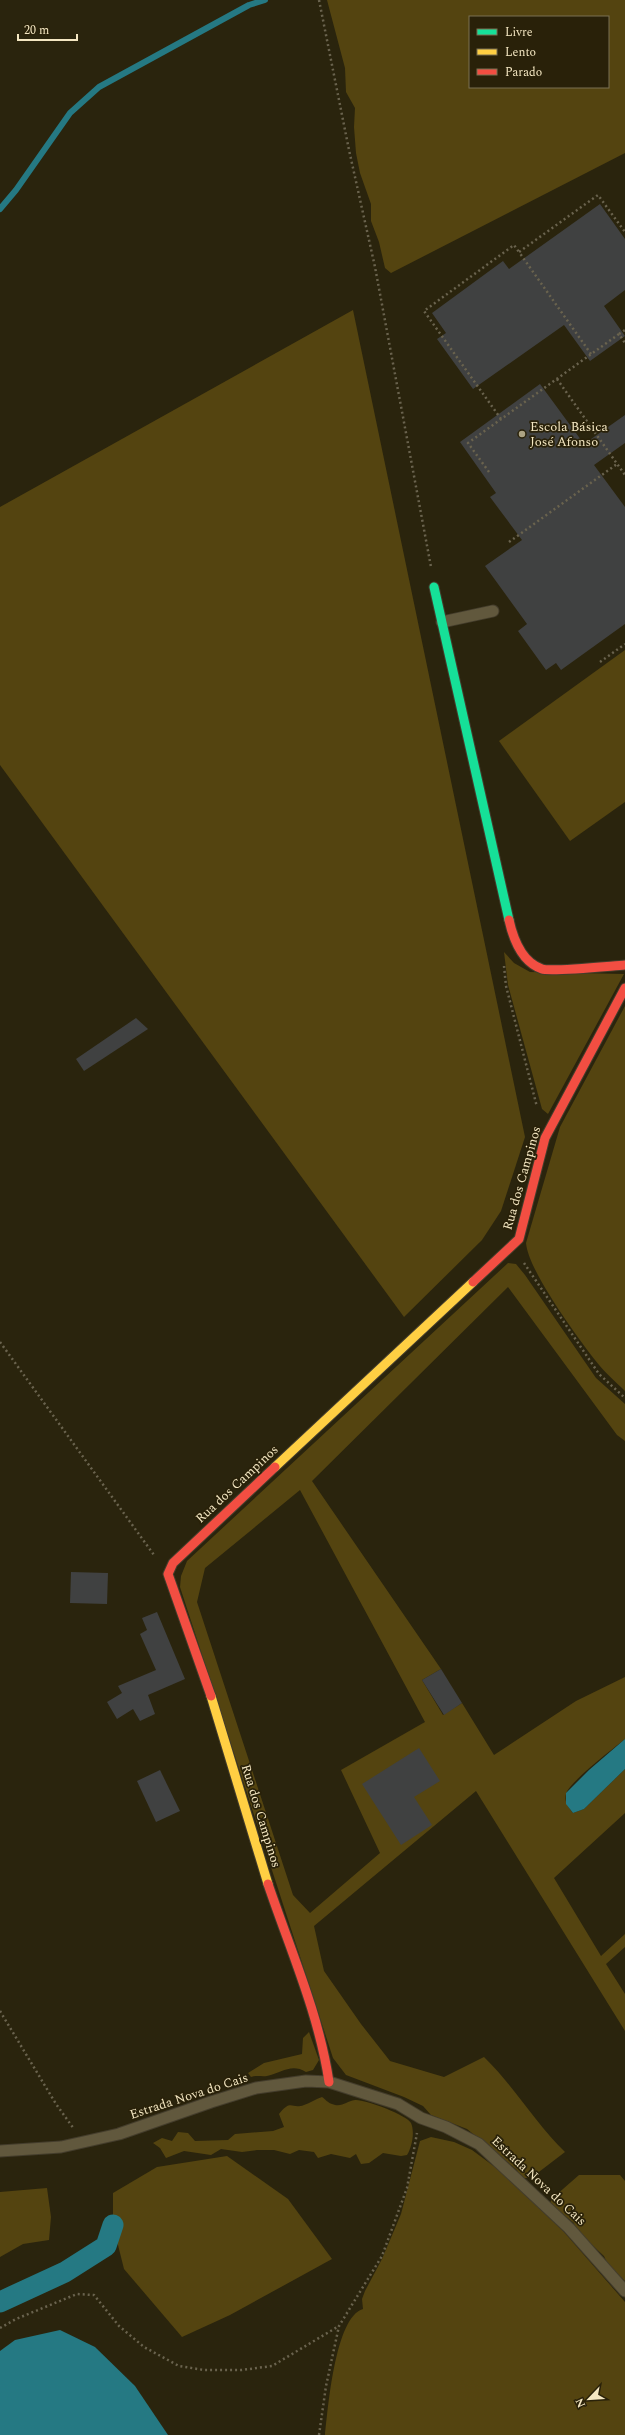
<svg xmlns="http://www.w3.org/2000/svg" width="625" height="2435" font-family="Spectral,serif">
	<rect width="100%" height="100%" fill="#2a240d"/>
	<g fill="#544410" fill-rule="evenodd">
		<path d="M327 0H625V153L391 273 385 268 379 242 371 221V204L360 173 356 153 354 127 355 108 346 92 345 68ZM470 17H608V87H470Z"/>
		<path d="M353 310 525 1137 501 1211 482 1240 404 1317 0 765V507Z"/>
		<path d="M625 650V802L570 841 499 741Z"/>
		<path d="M504 952 514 963 530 972 624 974 548 1114 542 1109 508 985Z"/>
		<path d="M625 1006V1391C615 1381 604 1372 595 1360 577 1337 528 1270 526 1243L560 1127Z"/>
		<path d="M508 1263 516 1264 525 1275 596 1378 625 1404V1441L617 1435 508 1287 312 1481 441 1669 422 1680 443 1715 462 1703 494 1755 576 1701 625 1677V1739C614 1748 569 1782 566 1794 564 1802 568 1807 573 1813L584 1809 625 1769V1813L554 1878 601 1956 625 1934V1947L606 1964 625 1994V2031L476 1791 314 1926 324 1971 361 2024 390 2061 444 2077 484 2057C514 2086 535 2123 565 2152L531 2178H520L517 2170 504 2159 467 2129 431 2115 423 2106 404 2097 346 2075 333 2058 180 1587 181 1576 187 1561ZM300 1490 425 1722 341 1770 380 1853 310 1913 293 1895 197 1602 205 1568Z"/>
		<path d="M309 2032 319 2060 313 2070 306 2072C291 2063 282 2073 267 2076 262 2077 257 2075 251 2077L248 2073 264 2063 302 2054 303 2038Z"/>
		<path d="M322 2097C325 2099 328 2103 332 2104 342 2108 346 2101 355 2100 364 2099 407 2115 411 2123 415 2132 412 2147 407 2155L401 2156 383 2153 369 2163 361 2164 356 2154 350 2158 331 2154 318 2158 314 2152 299 2150 290 2154 274 2150H257L242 2152 221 2149 211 2155 184 2151 166 2158 160 2148 153 2143 162 2138 172 2141 178 2132 188 2133 195 2141 228 2140 235 2134 273 2131 284 2127 279 2114C292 2098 291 2110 304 2105 310 2103 316 2099 322 2097Z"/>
		<path d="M431 2137 454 2142 472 2150 503 2173 564 2232 625 2302V2435H325C328 2409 335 2317 363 2309L362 2299 365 2291 382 2259 401 2214 420 2141Z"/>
		<path d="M227 2156 288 2199 332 2259 230 2315 182 2337 124 2269 113 2225V2193L157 2167Z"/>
		<path d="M579 2175H620L625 2181V2281L608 2265 604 2256 575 2229 574 2223 550 2204 552 2197 555 2196Z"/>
		<path d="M47 2188 51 2217 49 2240 23 2244 0 2257V2192Z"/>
	</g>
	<g fill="#257983">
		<path d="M625 1739V1769L584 1809 573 1813 566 1804V1793L589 1770Z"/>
		<path d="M60 2330 95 2347 135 2386 168 2435H0V2351L15 2340Z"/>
	</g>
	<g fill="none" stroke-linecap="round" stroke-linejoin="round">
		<path stroke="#257983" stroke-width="6" d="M0 209 16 190 70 113 99 87 249 5 265 0"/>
		<path stroke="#257983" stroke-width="21" d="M0 2302 65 2272 106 2246 113 2225"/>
	</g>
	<g fill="#404141">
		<path d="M600 204 625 239V290L604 306 625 336 590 361 564 325 473 389 437 339 446 333 432 313 503 261 509 269Z"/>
		<path d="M540 384 584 444 625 415V443L594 465 625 507V624L561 670 556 663 546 670 518 631 527 624 485 566 522 540 490 497 496 493 460 442Z"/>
		<path d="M136 1018 148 1029 84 1071 76 1059Z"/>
		<path d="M71 1572 108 1573 107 1604 70 1603Z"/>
		<path d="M157 1612 185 1679 148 1695 155 1714 140 1721 133 1709 117 1719 107 1702 122 1693 118 1686 156 1670 140 1634 147 1630 142 1618Z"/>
		<path d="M441 1669 462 1703 444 1715 422 1680Z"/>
		<path d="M419 1748 440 1781 414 1797 432 1825 401 1845 362 1784Z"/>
		<path d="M160 1770 180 1811 156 1822 137 1781Z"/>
	</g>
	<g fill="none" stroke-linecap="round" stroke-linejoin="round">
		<g stroke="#443d2c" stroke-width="13">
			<g id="lane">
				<path d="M442 622 493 611"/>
				<path d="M0 2151 61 2147 119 2134 211 2102 256 2088 306 2081 329 2082 398 2104 421 2118 446 2127 479 2144 569 2228 625 2291"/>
			</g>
		</g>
		<g stroke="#443d2c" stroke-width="11">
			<path id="fast" d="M434 587 509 920"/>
		</g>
		<g stroke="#443d2c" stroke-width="11">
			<g id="slow">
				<path d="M275 1467 473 1282"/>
				<path d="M211 1696 268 1884"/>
			</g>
		</g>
		<g stroke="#443d2c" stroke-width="11">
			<g id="jam">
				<path d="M509 920C513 938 521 962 542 969 551 972 610 966 625 965"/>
				<path d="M473 1282 519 1239 545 1138 625 988"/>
				<path d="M211 1696 168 1574 173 1563 275 1467"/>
				<path d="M268 1884C290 1949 319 2014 329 2082"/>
			</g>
		</g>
		<g stroke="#6a634e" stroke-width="2.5" stroke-dasharray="2 3" stroke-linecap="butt">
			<path d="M319 0 349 150 375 267 431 567"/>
			<path d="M619 334 625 330"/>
			<path d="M591 354 519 252 598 195 625 232"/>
			<path d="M557 379 625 475"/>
			<path d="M501 419 424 311 514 245 519 252"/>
			<path d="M489 472 468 443 619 334 625 343"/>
			<path d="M509 542 617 464"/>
			<path d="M600 662 625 644"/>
			<path d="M504 966 506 986 537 1107"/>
			<path d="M524 1263 599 1374 625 1398"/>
			<path d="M0 1342 154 1555"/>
			<path d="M0 2011 56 2104 74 2129"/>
			<path d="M0 2328 16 2319 77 2294 94 2295 119 2326 144 2347 179 2366 204 2370H242L272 2366 339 2326"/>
			<path d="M319 2435 326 2386 339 2326 382 2256 407 2188 417 2133"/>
		</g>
		<use href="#lane" stroke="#61583d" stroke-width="11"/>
		<use href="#fast" stroke="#16e098" stroke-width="9"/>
		<use href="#slow" stroke="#ffcf43" stroke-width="9"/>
		<use href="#jam" stroke="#f24e42" stroke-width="9"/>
	</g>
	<circle fill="#ada383" stroke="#292109" stroke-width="1.5" cx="522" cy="434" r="4"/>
	<g text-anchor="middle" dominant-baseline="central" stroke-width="3.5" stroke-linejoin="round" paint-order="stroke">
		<g font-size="13" fill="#f4e7c2" stroke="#292109" text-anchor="start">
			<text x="530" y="427">Escola Básica<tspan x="530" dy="15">José Afonso</tspan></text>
		</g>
		<g font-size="13" fill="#f4e7c2" stroke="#292109">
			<text transform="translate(522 1178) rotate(-74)">Rua dos Campinos</text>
			<text transform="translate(237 1484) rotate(-43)">Rua dos Campinos</text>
			<text transform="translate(261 1816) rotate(73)">Rua dos Campinos</text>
			<text transform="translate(189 2096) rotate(-18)">Estrada Nova do Cais</text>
			<text transform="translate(539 2181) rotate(43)">Estrada Nova do Cais</text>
		</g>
	</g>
	<rect x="469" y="16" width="140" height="72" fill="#292109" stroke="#7a7053"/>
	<rect x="477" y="29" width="20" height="6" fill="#16e098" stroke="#7a7053"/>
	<text x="505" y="36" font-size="12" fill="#f4e7c2">Livre</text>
	<rect x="477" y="49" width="20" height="6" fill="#ffcf43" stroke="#7a7053"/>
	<text x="505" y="56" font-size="12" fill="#f4e7c2">Lento</text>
	<rect x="477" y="69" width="20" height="6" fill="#f24e42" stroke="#7a7053"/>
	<text x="505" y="76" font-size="12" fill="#f4e7c2">Parado</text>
	<g transform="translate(589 2399) rotate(245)" stroke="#292109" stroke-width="3" paint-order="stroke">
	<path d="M0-3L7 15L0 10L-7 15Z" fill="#f4e7c2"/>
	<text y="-6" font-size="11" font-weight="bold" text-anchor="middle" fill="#f4e7c2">N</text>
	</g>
	<path d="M18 34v6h59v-6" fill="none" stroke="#f4e7c2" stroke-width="2"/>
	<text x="24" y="34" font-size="12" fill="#f4e7c2" stroke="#292109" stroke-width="3" paint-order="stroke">20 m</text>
</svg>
